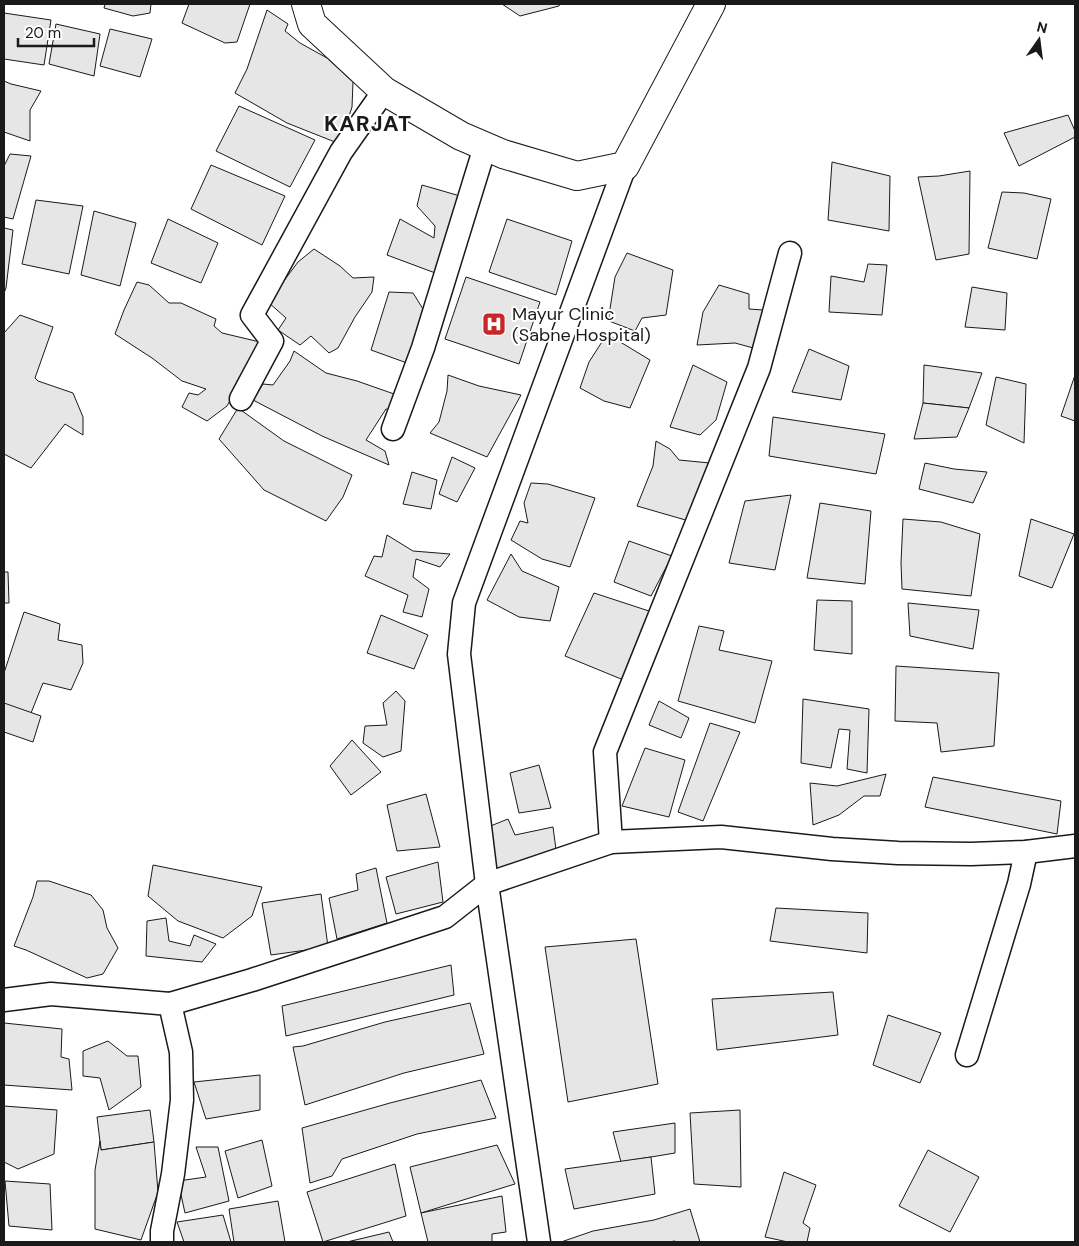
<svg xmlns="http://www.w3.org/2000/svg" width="1079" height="1246" font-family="'DM Sans',sans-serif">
	<rect width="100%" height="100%" fill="#fff"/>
	<g fill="#e6e6e6" stroke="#1a1a1a">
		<path d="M105 4H151L150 13 133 16 104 8Z"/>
		<path d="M189 4H250L237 42 225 43 182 23Z"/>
		<path d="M502 4H560L559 6 520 16Z"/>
		<path d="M267 10 288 24 285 31 300 43 327 58 353 82 352 107 340 144 287 123 235 93 247 69Z"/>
		<path d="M4 13 51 20 44 65 4 59Z"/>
		<path d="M56 24 100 34 94 76 49 64Z"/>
		<path d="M110 29 152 39 140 77 100 66Z"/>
		<path d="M4 81 11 84 41 91 30 110V141L4 132Z"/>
		<path d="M239 106 315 140 290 187 216 151Z"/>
		<path d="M1068 115 1075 131V137L1019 166 1004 133Z"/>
		<path d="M10 154 31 156 13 219 4 217V166Z"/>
		<path d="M832 162 890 176 889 231 828 220Z"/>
		<path d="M211 165 285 196 262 245 191 209Z"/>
		<path d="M970 171 969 254 936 260 918 177 939 176Z"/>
		<path d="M422 185 467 198 438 274 387 255 400 219 434 238 435 226 417 206Z"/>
		<path d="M1002 192 1024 193 1051 199 1037 259 988 248Z"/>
		<path d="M36 200 83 206 69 274 22 264Z"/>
		<path d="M94 211 136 223 120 286 81 275Z"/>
		<path d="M168 219 218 243 201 283 151 263Z"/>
		<path d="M507 219 572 241 556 295 489 272Z"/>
		<path d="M4 228 13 230 6 288 4 293Z"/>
		<path d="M314 249 340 266 353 278 374 277 372 292 355 317 338 348 329 353 311 336 300 345 278 330 286 318 268 302 298 262Z"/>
		<path d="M627 253 673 270 666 315 642 318 635 331 609 321V315L615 277Z"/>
		<path d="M868 264 887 265 882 315 829 312 831 276 864 282Z"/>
		<path d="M466 277 540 302 519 364 445 339Z"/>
		<path d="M137 282 149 285 169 303H181L216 319 214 326 222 333 260 342 252 360 227 406 207 421 182 407 189 393 198 395 206 389 182 381 152 358 115 334 124 310Z"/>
		<path d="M719 285 749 294V309L763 310 757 349 735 343 697 345 703 312Z"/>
		<path d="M972 287 1007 293 1005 330 965 327Z"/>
		<path d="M389 292 413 293 423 309 426 330 407 363 371 350Z"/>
		<path d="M20 315 53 327 35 378 38 381 73 393 83 417V435L65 424 31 468 4 454V333Z"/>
		<path d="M607 334 650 360 630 408 604 401 580 388 589 362Z"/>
		<path d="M809 349 849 366 841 400 792 392Z"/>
		<path d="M294 351 326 373 357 381 397 395 398 411 386 409 366 440 385 451 389 465 322 436 253 400 263 384 273 385 290 361Z"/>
		<path d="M693 365 727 382 716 420 700 435 670 427Z"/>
		<path d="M924 365 982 373 969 408 923 403Z"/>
		<path d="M448 375 479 386 521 395 487 457 430 433 439 422 447 391Z"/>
		<path d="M1075 375V421L1061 416Z"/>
		<path d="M996 377 1026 384 1024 443 986 425Z"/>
		<path d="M923 403 969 408 957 437 914 439Z"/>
		<path d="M238 408 284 441 352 475 343 497 326 521 264 490 219 439Z"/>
		<path d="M773 417 885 434 876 474 769 456Z"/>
		<path d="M656 441 670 449 679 460 710 463 689 521 637 506 653 466Z"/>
		<path d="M452 457 475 468 457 502 439 494Z"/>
		<path d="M925 463 954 469 987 472 973 503 919 489Z"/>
		<path d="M412 472 437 480 431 509 403 504Z"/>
		<path d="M531 483 548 484 595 498 570 567 542 559 511 540 520 521 528 523 524 503Z"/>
		<path d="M791 495 775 570 729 563 745 501Z"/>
		<path d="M820 503 871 511 865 584 807 578Z"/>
		<path d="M903 519 941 522 980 534 971 596 902 589 901 563Z"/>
		<path d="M1031 519 1074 534 1052 588 1019 576Z"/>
		<path d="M387 535 413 551 450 554 440 567 416 559 413 577 429 589 422 617 403 612 408 595 365 576 374 556 382 557Z"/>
		<path d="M629 541 672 556 651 596 614 582Z"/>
		<path d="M511 554 522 571 559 587 550 621 519 617 487 600Z"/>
		<path d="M4 572H8L9 603H4Z"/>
		<path d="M594 593 652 612 626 681 565 656Z"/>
		<path d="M817 600 852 601V654L814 650Z"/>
		<path d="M908 603 979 610 973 649 910 636Z"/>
		<path d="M24 612 60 624 58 640 82 645 83 663 71 690 43 683 31 713 4 705V673Z"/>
		<path d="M381 615 428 635 414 669 367 653Z"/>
		<path d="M699 626 724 631 719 650 772 661 755 723 678 701Z"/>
		<path d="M896 666 999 673 994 746 941 752 937 723 895 721Z"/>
		<path d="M396 691 405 701 401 751 383 757 363 743 365 726 387 725 383 703Z"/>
		<path d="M803 699 869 709 867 773 847 769 850 730 839 729 831 768 801 763Z"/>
		<path d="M659 701 689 718 681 738 649 725Z"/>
		<path d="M4 703 41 716 33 742 4 732Z"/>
		<path d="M710 723 740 732 703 821 678 812Z"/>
		<path d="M352 740 381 772 351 795 330 766Z"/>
		<path d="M645 748 685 760 669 817 622 806Z"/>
		<path d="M539 765 551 808 519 813 510 773Z"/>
		<path d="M886 774 880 796H864L839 815 813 825 810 783 837 786Z"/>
		<path d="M933 777 1061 801 1057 834 925 807Z"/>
		<path d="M426 794 440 847 397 851 387 805Z"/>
		<path d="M508 819 515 835 553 827 557 857 495 874 488 827Z"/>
		<path d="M438 862 443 902 396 914 386 877Z"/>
		<path d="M153 865 262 887 252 916 223 938 178 921 148 896Z"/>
		<path d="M376 868 387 923 337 939 329 898 358 890 356 874Z"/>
		<path d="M37 881H49L91 895 103 910 107 928 118 948 103 974 87 978 26 950 14 946 33 897Z"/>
		<path d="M321 894 328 947 271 955 262 903Z"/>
		<path d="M776 908 868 913 867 953 770 941Z"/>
		<path d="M166 918 169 941 190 946 194 935 216 944 202 962 146 956 147 921Z"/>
		<path d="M636 939 658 1084 568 1102 545 947Z"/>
		<path d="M451 965 454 995 286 1036 282 1006Z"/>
		<path d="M833 992 838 1035 717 1050 712 999Z"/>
		<path d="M470 1003 484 1054 404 1073 305 1105 293 1047 303 1046 385 1022Z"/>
		<path d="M888 1015 941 1033 920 1083 873 1065Z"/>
		<path d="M4 1023 62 1029 61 1057 69 1059 72 1090 4 1085Z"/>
		<path d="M108 1041 127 1056H138L141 1087 109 1110 100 1078 83 1076V1051Z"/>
		<path d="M260 1075V1110L206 1119 194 1082Z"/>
		<path d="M481 1080 496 1118 417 1134 342 1159 332 1176 310 1183 302 1128 390 1103Z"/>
		<path d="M4 1106 57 1110 54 1154 18 1169 4 1162Z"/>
		<path d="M150 1110 154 1142 101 1150 97 1117Z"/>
		<path d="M740 1110 741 1187 694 1184 690 1113Z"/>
		<path d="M675 1123V1153L621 1162 613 1132Z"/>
		<path d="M262 1140 272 1186 238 1198 225 1151Z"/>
		<path d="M100 1141 101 1150 154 1142 158 1192 141 1240 95 1229V1170Z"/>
		<path d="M497 1145 515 1184 421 1213 410 1167Z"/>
		<path d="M196 1147H218L229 1201 185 1213 178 1181 206 1177Z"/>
		<path d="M928 1150 979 1177 950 1232 899 1206Z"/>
		<path d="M651 1157 655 1194 574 1209 565 1169Z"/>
		<path d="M395 1164 406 1216 323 1242 307 1192Z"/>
		<path d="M784 1172 816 1185 803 1223 810 1228 807 1242H788L765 1237Z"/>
		<path d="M5 1181 50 1184 52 1230 9 1226Z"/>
		<path d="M502 1196 506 1232 492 1234V1242H428L421 1213Z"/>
		<path d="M278 1201 285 1242H234L229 1209Z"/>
		<path d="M690 1209 700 1242H676L675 1241 668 1242H561L593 1231 654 1220Z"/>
		<path d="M223 1215 231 1242H184L177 1222Z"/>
		<path d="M389 1232 393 1242H347Z"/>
	</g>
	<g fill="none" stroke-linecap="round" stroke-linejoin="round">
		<g stroke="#1a1a1a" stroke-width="25">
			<g id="minor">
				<path d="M241 399 272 341 252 315 341 152 384 91"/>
				<path d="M393 429 423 348 484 150 483 145"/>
				<path d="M611 842 605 752 759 368 790 253"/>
				<path d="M4 1000 51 994 170 1004 181 1052 182 1100 173 1174 162 1231V1242"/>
				<path d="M170 1004 252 980 445 917 487 884 611 842 721 837 832 849 898 853 971 854 1026 852 1075 846"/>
				<path d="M967 1055 1019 884 1026 852"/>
				<path d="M539 1242 487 884 459 654 464 603 625 166"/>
			</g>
		</g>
		<g stroke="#1a1a1a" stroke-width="30">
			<path id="tertiary" d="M306 4 312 24 384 91 461 136 503 154 577 176 625 166 711 4"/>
		</g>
		<use href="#minor" stroke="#fff" stroke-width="22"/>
		<use href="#tertiary" stroke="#fff" stroke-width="28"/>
	</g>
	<defs>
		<g id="hospital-square" transform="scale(1.25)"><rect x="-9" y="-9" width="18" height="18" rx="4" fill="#c62828" stroke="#fff"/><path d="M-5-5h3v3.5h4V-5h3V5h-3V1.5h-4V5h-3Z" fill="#fff"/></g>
	</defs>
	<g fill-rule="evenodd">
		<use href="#hospital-square" x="494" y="324"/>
	</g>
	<g text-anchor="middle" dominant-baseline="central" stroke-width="4" stroke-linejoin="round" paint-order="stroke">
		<g font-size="18" fill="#1a1a1a" stroke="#fff" text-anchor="start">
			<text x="512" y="314">Mayur Clinic<tspan x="512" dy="21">(Sabne Hospital)</tspan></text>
		</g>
		<g font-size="22" font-weight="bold" letter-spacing="1" fill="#1a1a1a" stroke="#fff">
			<text x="368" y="123">KARJAT</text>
		</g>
	</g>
	<rect width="1079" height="1246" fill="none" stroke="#1a1a1a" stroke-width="10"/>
	<g transform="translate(1039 40) rotate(14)" stroke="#ffffff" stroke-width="4" paint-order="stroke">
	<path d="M0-4L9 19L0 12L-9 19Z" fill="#1a1a1a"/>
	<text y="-8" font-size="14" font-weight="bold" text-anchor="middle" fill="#1a1a1a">N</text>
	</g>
	<path d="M18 38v8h76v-8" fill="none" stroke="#1a1a1a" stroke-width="2.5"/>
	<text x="25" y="38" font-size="15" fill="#1a1a1a" stroke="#ffffff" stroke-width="4" paint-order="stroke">20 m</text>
</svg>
